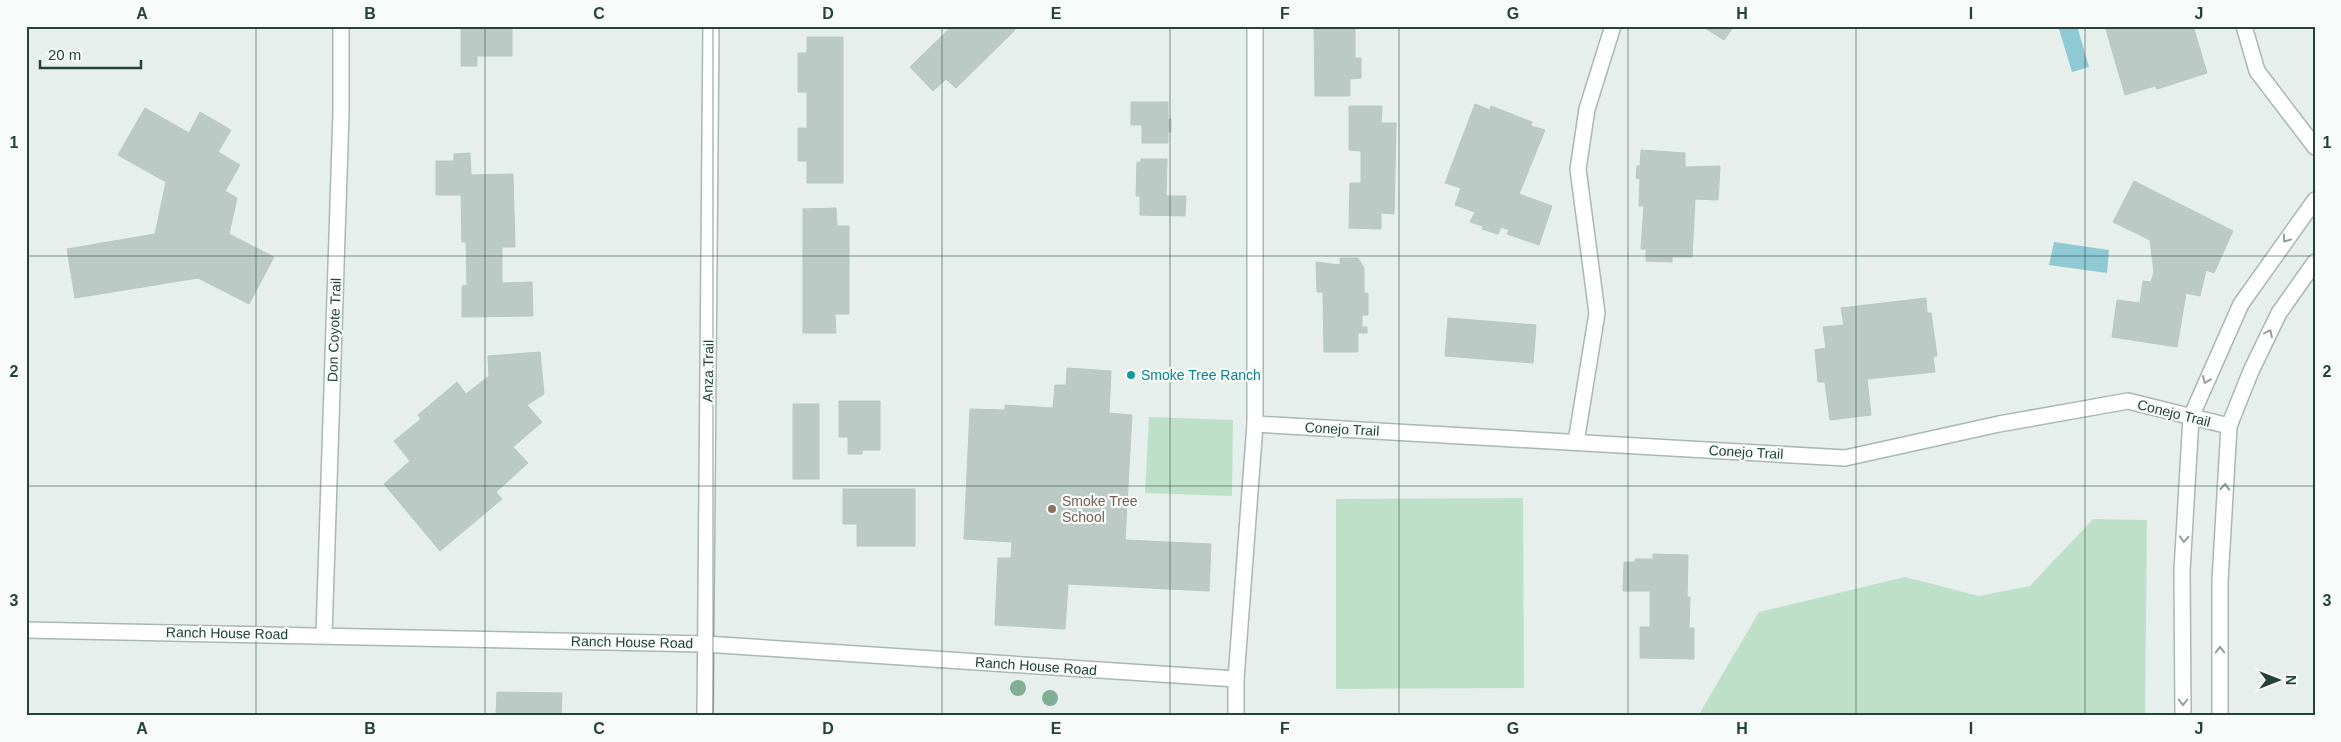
<svg xmlns="http://www.w3.org/2000/svg" width="2341" height="742" font-family="Arial,sans-serif">
	<rect width="100%" height="100%" fill="#e6efeb"/>
	<g fill="#bfe0c8">
		<path d="M1149 417 1233 420 1232 496 1145 493Z"/>
		<path d="M1523 498 1524 688 1336 689V499Z"/>
		<path d="M2093 519 2147 520 2145 716H1698L1759 612 1905 577 1979 596 2030 586Z"/>
	</g>
	<g fill="#8ec9d4">
		<path d="M2058 26H2077L2089 67 2072 72Z"/>
		<path d="M2054 242 2109 250 2107 273 2049 265Z"/>
	</g>
	<g fill="#bbcac4" stroke="#b8c9c2">
		<path d="M461 26H512V56H477V66H461Z"/>
		<path d="M952 26H1012L1015 30 956 88 946 79 933 91 910 67Z"/>
		<path d="M1314 26H1355V58H1361V78L1350 79V96H1315Z"/>
		<path d="M1702 26H1734L1724 40Z"/>
		<path d="M2105 26H2193L2207 73 2157 89 2155 86 2125 95Z"/>
		<path d="M807 37H843V183H807V161H798V128H807V92H798V53H807Z"/>
		<path d="M1131 102H1168V119H1171V132H1168V143H1142V125H1131Z"/>
		<path d="M1475 104 1490 110 1491 106 1532 122 1531 126 1545 130 1519 194 1552 206 1539 245 1507 234 1509 230 1501 227 1498 234 1482 229 1483 226 1470 222 1475 212 1455 205 1461 188 1445 183Z"/>
		<path d="M1349 106H1382L1381 123H1396L1394 214 1381 213V229L1349 228 1350 183H1361V151L1349 150Z"/>
		<path d="M145 108 189 133 200 112 231 130 218 152 240 165 225 191 237 198 229 234 274 257 249 304 198 278 75 298 67 249 155 234 166 182 118 155Z"/>
		<path d="M1641 150 1685 153V167L1720 166 1718 200 1695 199 1692 257H1672V262L1646 261V249H1641L1644 206H1639L1640 179 1636 178 1637 166H1640Z"/>
		<path d="M470 153 471 175 513 174 515 247H502V283L532 282 533 316 462 317V286L467 285 466 242H462L461 195H436V161H454V154Z"/>
		<path d="M1141 159H1167L1166 196H1186L1185 216 1140 215V196H1136L1137 162H1141Z"/>
		<path d="M2134 181 2233 231 2214 273 2206 270 2200 296 2186 293 2177 347 2112 337 2117 300 2140 303 2143 281 2151 282 2154 272 2150 240 2113 222Z"/>
		<path d="M836 208 837 226H849V314H835L836 333H803V209Z"/>
		<path d="M1340 258H1358L1364 268V293H1368V315H1362V327H1367V333H1358V352H1324L1323 292H1317L1316 262 1340 265Z"/>
		<path d="M1926 298 1927 313H1931L1937 356 1933 357 1935 372 1867 379 1871 415 1830 420 1825 382H1818L1815 350 1826 348 1823 327 1844 325 1841 308Z"/>
		<path d="M1448 318 1536 325 1533 363 1445 356Z"/>
		<path d="M540 352 544 394 527 405 542 422 513 447 528 463 496 492 502 499 440 551 384 484 410 461 394 441 421 419 418 415 457 382 466 394 489 376 488 356Z"/>
		<path d="M1067 368 1111 371 1109 413 1132 415 1125 540 1211 544 1209 591 1068 584 1065 629 995 625 998 558H1011L1012 542 964 539 970 409 1005 410V405L1053 408 1055 385H1066Z"/>
		<path d="M839 401H880V450H862V454H848V437H839Z"/>
		<rect x="793" y="404" width="26" height="75"/>
		<path d="M843 489H915V546H857V524H843Z"/>
		<path d="M1653 554 1688 555 1687 597H1690L1689 628H1694V659L1640 658V627H1650V591H1623L1624 562H1635V559H1653Z"/>
		<path d="M497 692 562 693 561 716H496Z"/>
	</g>
	<g fill="none" stroke-linecap="round" stroke-linejoin="round">
		<g stroke="#a8b8b2" stroke-width="18">
			<g id="minor">
				<path d="M2244 26 2257 71 2315 147"/>
				<path d="M1255 424 1845 458 1999 424 2128 401 2229 426"/>
				<path d="M1576 442 1597 313 1578 169 1587 109 1613 26"/>
				<path d="M26 630 705 644 1236 679"/>
				<path d="M324 635 341 113V26"/>
				<path d="M705 716 711 26"/>
				<path d="M1236 716V679L1255 424V26"/>
				<path d="M2183 716 2182 571 2191 417 2241 304 2315 200"/>
				<path d="M2220 716V581L2229 426 2251 371 2279 313 2315 262"/>
			</g>
		</g>
		<use href="#minor" stroke="#fff" stroke-width="15"/>
	</g>
	<g fill="#80af93">
		<circle cx="1018" cy="688" r="8"/>
		<circle cx="1050" cy="698" r="8"/>
	</g>
	<defs><path id="oneway-chevron" d="M-2-3.5L2.5 0L-2 3.5" fill="none" stroke-width="1.6" stroke-linecap="round" stroke-linejoin="round" transform="scale(1.25)"/></defs>
	<g stroke="#92a09c">
		<use href="#oneway-chevron" transform="translate(2286 239) rotate(125)"/>
		<use href="#oneway-chevron" transform="translate(2269 333) rotate(-64)"/>
		<use href="#oneway-chevron" transform="translate(2206 380) rotate(113)"/>
		<use href="#oneway-chevron" transform="translate(2225 487) rotate(-86)"/>
		<use href="#oneway-chevron" transform="translate(2184 539) rotate(93)"/>
		<use href="#oneway-chevron" transform="translate(2220 650) rotate(-90)"/>
		<use href="#oneway-chevron" transform="translate(2183 702) rotate(90)"/>
	</g>
	<path fill="none" stroke="#24423a" stroke-width="1" stroke-opacity="0.55" d="M256 26V716M485 26V716M713 26V716M942 26V716M1170 26V716M1399 26V716M1628 26V716M1856 26V716M2085 26V716M26 256H2315M26 486H2315"/>
	<circle fill="#0f9aa8" stroke="#f7fbf9" stroke-width="2" cx="1131" cy="375" r="5"/>
	<circle fill="#8d6e63" stroke="#f7fbf9" stroke-width="2" cx="1052" cy="509" r="5"/>
	<g text-anchor="middle" dominant-baseline="central" stroke-width="4.5" stroke-linejoin="round" paint-order="stroke">
		<g font-size="14" fill="#24423a" stroke="#f7fbf9">
			<text transform="translate(334 330) rotate(-88)">Don Coyote Trail</text>
			<text transform="translate(708 371) rotate(-89)">Anza Trail</text>
			<text transform="translate(2174 413) rotate(14)">Conejo Trail</text>
			<text transform="translate(1342 429) rotate(3)">Conejo Trail</text>
			<text transform="translate(1746 452) rotate(3)">Conejo Trail</text>
			<text transform="translate(227 633) rotate(1)">Ranch House Road</text>
			<text transform="translate(632 642) rotate(1)">Ranch House Road</text>
			<text transform="translate(1036 666) rotate(4)">Ranch House Road</text>
		</g>
		<g font-size="14" fill="#0d838f" stroke="#f7fbf9" text-anchor="start">
			<text x="1141" y="375">Smoke Tree Ranch</text>
		</g>
		<g font-size="14" fill="#785e54" stroke="#f7fbf9" text-anchor="start">
			<text x="1062" y="501">Smoke Tree<tspan x="1062" dy="16">School</tspan></text>
		</g>
	</g>
	<rect width="2341" height="742" fill="none" stroke="#f7fbf9" stroke-width="55"/>
	<g transform="translate(2278 680) rotate(90)" stroke="#f7fbf9" stroke-width="4" paint-order="stroke">
	<path d="M0-4L9 19L0 12L-9 19Z" fill="#24423a"/>
	<text y="-8" font-size="14" font-weight="bold" text-anchor="middle" fill="#24423a">N</text>
	</g>
	<path d="M40 60v8h101v-8" fill="none" stroke="#24423a" stroke-width="2.5"/>
	<text x="48" y="60" font-size="15" fill="#24423a" stroke="#f7fbf9" stroke-width="4" paint-order="stroke">20 m</text>
	<rect x="28" y="28" width="2286" height="686" fill="none" stroke="#24423a" stroke-width="2"/>
	<g font-size="16" text-anchor="middle" font-weight="bold" fill="#24423a">
		<text x="142" y="19">A</text>
		<text x="370" y="19">B</text>
		<text x="599" y="19">C</text>
		<text x="828" y="19">D</text>
		<text x="1056" y="19">E</text>
		<text x="1285" y="19">F</text>
		<text x="1513" y="19">G</text>
		<text x="1742" y="19">H</text>
		<text x="1971" y="19">I</text>
		<text x="2199" y="19">J</text>
		<text x="14" y="148">1</text>
		<text x="2327" y="148">1</text>
		<text x="14" y="377">2</text>
		<text x="2327" y="377">2</text>
		<text x="14" y="606">3</text>
		<text x="2327" y="606">3</text>
		<text x="142" y="734">A</text>
		<text x="370" y="734">B</text>
		<text x="599" y="734">C</text>
		<text x="828" y="734">D</text>
		<text x="1056" y="734">E</text>
		<text x="1285" y="734">F</text>
		<text x="1513" y="734">G</text>
		<text x="1742" y="734">H</text>
		<text x="1971" y="734">I</text>
		<text x="2199" y="734">J</text>
	</g>
</svg>
